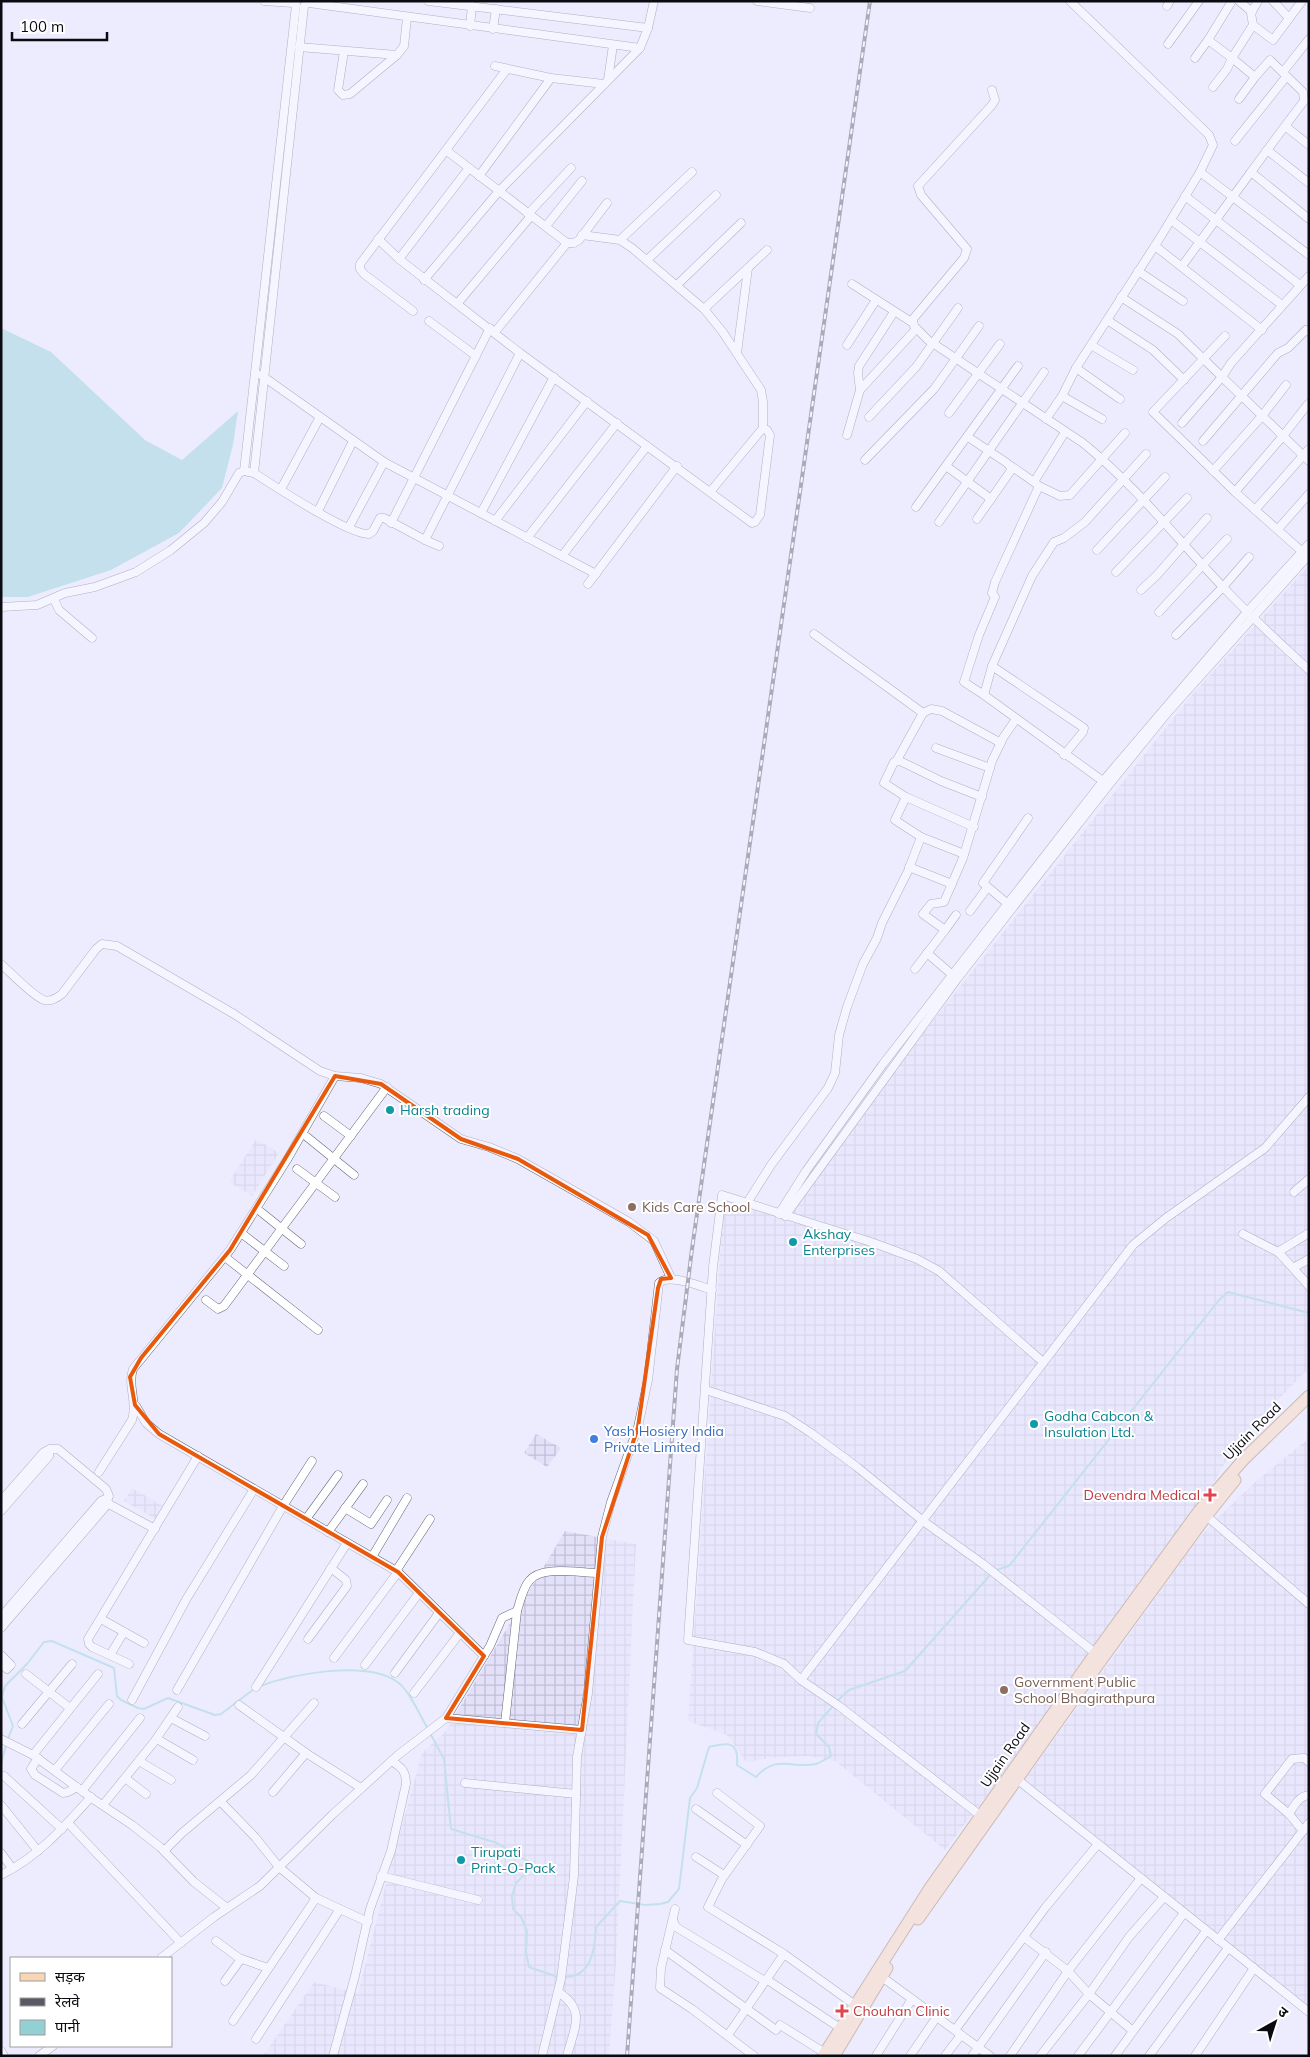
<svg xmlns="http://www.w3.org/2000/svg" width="1310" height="2057" font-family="Mulish,'Noto Sans Devanagari',sans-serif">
	<defs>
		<pattern id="industrial-grid" width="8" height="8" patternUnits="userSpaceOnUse" patternTransform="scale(1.25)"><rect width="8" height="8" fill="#e3e0fa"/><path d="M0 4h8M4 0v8" fill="none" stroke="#c1bfd5"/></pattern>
	</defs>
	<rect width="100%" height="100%" fill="#edecff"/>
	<g fill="url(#industrial-grid)">
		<path d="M1309 565V1368L1235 1444 1202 1505 1077 1679 945 1850 835 1761 807 1756 770 1758 746 1762 727 1735 688 1721 724 1198 785 1218 924 1032 1191 696Z"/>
		<path d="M256 1139 279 1153 252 1196 229 1182Z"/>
		<path d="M536 1434 561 1448 547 1467 524 1453Z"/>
		<path d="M1309 1438V2010L1024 1781 1192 1547 1211 1524 1255 1482Z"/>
		<path d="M132 1488 163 1506 156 1519 124 1501Z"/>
		<path d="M565 1531 636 1544 616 1962 609 2056H263L314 1982 358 1993 386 1884 422 1753 445 1732Z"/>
	</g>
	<path fill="#93d0d4" d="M1 328 51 352 145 440 182 460 238 411 233 445 222 488 179 533 111 570 28 597H1Z"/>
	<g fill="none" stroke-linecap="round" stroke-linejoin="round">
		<g stroke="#93d0d4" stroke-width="2">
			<path d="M996 1570 1009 1566 1219 1300 1228 1292 1309 1313"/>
			<path d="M260 1686C293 1674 365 1660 396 1681 409 1689 420 1716 428 1729"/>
			<path d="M837 1701 849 1690 905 1671 991 1574"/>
			<path d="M430 1733 444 1759 451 1829 497 1843 534 1865 516 1883 512 1896 513 1909 521 1917 527 1931 526 1952 529 1967 558 1977"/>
			<path d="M8 1739 13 1726 2 1697 5 1686 27 1664 44 1642 52 1641 114 1668 117 1696 121 1700 138 1708 144 1709 168 1698 215 1715 221 1714 254 1689"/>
			<path d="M1 1764 6 1745"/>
			<path d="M563 1977C592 1978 595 1949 596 1927L620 1901 645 1905 660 1904 668 1902 679 1889 690 1798 697 1788 709 1747C729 1742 739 1741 737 1765L756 1777C776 1754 792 1769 816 1764 821 1762 826 1759 831 1756L829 1747 816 1734 818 1723 834 1705"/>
		</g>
		<g stroke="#676676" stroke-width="9">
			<g id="minor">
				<path d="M264 1 293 3"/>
				<path d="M428 1 648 28"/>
				<path d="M757 1 810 8"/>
				<path d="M1070 1 1209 135 1213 145 1200 172 1158 241 1076 368"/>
				<path d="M1239 1 1252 12"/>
				<path d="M1258 1 1251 13 1253 25 1232 58 1255 77 1270 60 1303 92 1304 101 1285 126"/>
				<path d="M1273 1 1289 18"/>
				<path d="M309 3 640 48"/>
				<path d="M1167 6 1170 1"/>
				<path d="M1253 25 1273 40 1302 1"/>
				<path d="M470 26 472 6"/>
				<path d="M493 29 496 9"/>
				<path d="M1208 40 1232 1"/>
				<path d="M1168 44 1199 1"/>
				<path d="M299 47 397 55 404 46 407 18"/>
				<path d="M344 51 338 90 343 95 350 94 397 55"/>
				<path d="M1195 58 1208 40 1232 58 1227 69 1213 87"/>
				<path d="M495 66 551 78 604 84"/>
				<path d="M1283 72 1309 39"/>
				<path d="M608 80 613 45"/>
				<path d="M992 90 995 100 992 105 918 186 921 195 967 249 964 258 913 319 914 326 928 340 1083 443C1136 486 1177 539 1224 588 1251 617 1280 643 1309 670"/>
				<path d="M1239 99 1255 77"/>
				<path d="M1235 141 1286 77"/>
				<path d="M1309 145 1285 126 1251 172 1309 219"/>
				<path d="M1267 150 1309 183"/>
				<path d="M447 151 567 243 495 332"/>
				<path d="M1200 172 1309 255"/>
				<path d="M479 176 551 78"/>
				<path d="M1185 196 1300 285"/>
				<path d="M528 214 571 168"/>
				<path d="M1171 220 1282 305"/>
				<path d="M546 226 582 181"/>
				<path d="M582 235 620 240 632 248 704 309 722 331 761 390 763 402V428"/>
				<path d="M378 239 399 259 520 353 752 523 755 522 760 515 770 435 767 430 763 428 710 492"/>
				<path d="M620 240 692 172"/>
				<path d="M567 243H574L579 240 607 203"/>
				<path d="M1155 246 1262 330"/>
				<path d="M399 259 469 168"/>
				<path d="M647 260 716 195"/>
				<path d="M1182 266 1251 172"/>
				<path d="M1138 271 1183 301"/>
				<path d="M1309 276 1231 363 1222 377 1309 461"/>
				<path d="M424 280 499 191 640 48 648 28 654 1"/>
				<path d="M852 284 913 323"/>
				<path d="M677 285 741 223"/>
				<path d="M1121 297 1178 334 1222 377 1182 423"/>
				<path d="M457 304 531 216"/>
				<path d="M704 309 767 250"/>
				<path d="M413 311 364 274 360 269V264L507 69"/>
				<path d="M1107 320 1153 350 1184 380"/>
				<path d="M429 321 476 356"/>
				<path d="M1225 336 1153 412 1235 492 1306 555"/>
				<path d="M847 345 876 300"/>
				<path d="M1091 345 1133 370"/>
				<path d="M737 353 748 268"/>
				<path d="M261 375 384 462 596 574"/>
				<path d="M860 390 916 329"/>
				<path d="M949 413 1000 344"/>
				<path d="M869 417 916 367 958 308"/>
				<path d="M1046 419 1062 396"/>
				<path d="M1102 419 1062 396 1076 368 1120 399"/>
				<path d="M1065 432 1034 482 1039 486 995 582 992 593 995 597 979 635 964 682 984 695 992 666 1032 576 1054 542 1064 538 1085 522 1146 454"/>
				<path d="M847 435 860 390 858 373 859 366 894 312"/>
				<path d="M968 437 1007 463 1012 469 977 519"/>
				<path d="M1203 441 1278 353 1288 348 1306 330 1309 332"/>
				<path d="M865 460 934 389 979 326"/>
				<path d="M946 466 991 499"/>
				<path d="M1011 466 1034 482"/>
				<path d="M244 471 296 5"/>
				<path d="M1213 471 1262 416 1286 385"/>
				<path d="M254 473 304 6 310 1"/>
				<path d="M1039 486 1060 496 1070 495 1125 433"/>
				<path d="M281 489 320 417"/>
				<path d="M1235 492 1283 436 1308 404"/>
				<path d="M916 507 1018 366"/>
				<path d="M1255 510 1309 449"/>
				<path d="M318 511 353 441"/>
				<path d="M481 513 554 377"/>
				<path d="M495 521 587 401"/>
				<path d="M939 522 1044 372"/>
				<path d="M391 523 490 328"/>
				<path d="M349 527 384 462"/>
				<path d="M1278 529 1309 494"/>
				<path d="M527 538 617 423"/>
				<path d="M425 540 520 353"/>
				<path d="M1097 550 1165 477"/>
				<path d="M562 556 647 446"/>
				<path d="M1116 572 1187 498"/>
				<path d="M588 584 677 466"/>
				<path d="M1141 590 1157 575 1207 518"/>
				<path d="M54 599 59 610 92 638"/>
				<path d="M1 607 37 605 65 593 95 587 136 572 171 550 204 523 222 502 239 473 244 471 254 473C274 486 349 535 369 534L373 531 380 518H384L425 540 439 546"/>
				<path d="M1159 612 1227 539"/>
				<path d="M814 634 923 713 897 760"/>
				<path d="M1176 635 1223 587 1249 557"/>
				<path d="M992 666 1084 728 1083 732 1064 755"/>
				<path d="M984 695 1107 784"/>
				<path d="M923 713 931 709 942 711 1001 743"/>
				<path d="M936 748 990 768"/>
				<path d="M906 797 974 827"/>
				<path d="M921 837 895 820 906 797 884 783 894 762 900 761 941 781 982 797"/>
				<path d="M909 867 952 884"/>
				<path d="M1009 908 1008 904 983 883 1028 818"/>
				<path d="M970 911 987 888"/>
				<path d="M945 930 956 915"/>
				<path d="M927 953 956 978"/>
				<path d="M1 964C10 972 34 997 44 1000 51 1002 57 998 62 994L96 949 102 944 117 946 234 1014 320 1071 335 1076 361 1078 381 1084 461 1139 489 1147 518 1159 629 1222 654 1241 671 1278"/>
				<path d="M915 969 945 930 923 914 931 904 944 902 963 858 992 761 1003 738 1016 719"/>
				<path d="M324 1116 351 1136"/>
				<path d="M307 1137 354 1175"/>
				<path d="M297 1169 335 1197"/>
				<path d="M1294 1192 1309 1179"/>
				<path d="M747 1203 771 1165 828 1088 835 1073 839 1035 847 1007 863 964 877 938 882 923 908 871 921 837 964 854"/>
				<path d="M261 1212 301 1244"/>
				<path d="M779 1214 806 1171 883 1064 1103 781 1247 612 1309 544"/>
				<path d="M785 1216 957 979 1108 786 1168 712 1309 555"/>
				<path d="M241 1233 284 1266"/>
				<path d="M1243 1234 1278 1252 1293 1268"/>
				<path d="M1278 1252 1309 1233"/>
				<path d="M225 1257 318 1330"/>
				<path d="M1309 1259 1293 1268 1309 1286"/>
				<path d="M206 1300 218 1309 224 1306 387 1087"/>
				<path d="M706 1390 785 1416 811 1433 857 1467 923 1521 983 1564 1099 1656"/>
				<path d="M136 1406 146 1423 159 1434 398 1572 484 1656"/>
				<path d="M50 1449H58L106 1489 109 1496 108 1498"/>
				<path d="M99 1472 132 1420C138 1402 127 1386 133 1369L230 1250 288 1158 335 1076"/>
				<path d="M1 1501 44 1452 50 1449 49 1456 1 1511"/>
				<path d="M107 1503 155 1529"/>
				<path d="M345 1508 371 1524 387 1500"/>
				<path d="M1203 1513 1309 1604"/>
				<path d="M306 1519 338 1475"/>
				<path d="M328 1532 363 1484"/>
				<path d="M372 1557 407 1498"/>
				<path d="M396 1571 430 1519"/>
				<path d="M1 1617 101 1501 108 1498 106 1506 1 1628"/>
				<path d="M101 1619 144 1643"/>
				<path d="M308 1639 347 1586 346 1580 331 1568"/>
				<path d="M1 1655 11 1665 7 1669 1 1664"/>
				<path d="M110 1655 124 1632"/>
				<path d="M334 1658 398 1572"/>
				<path d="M129 1664 92 1647 89 1644 88 1639 198 1456"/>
				<path d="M365 1665 419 1593"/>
				<path d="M395 1673 439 1613"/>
				<path d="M26 1674 70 1708"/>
				<path d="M801 1680 1133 1245 1166 1218 1265 1148 1309 1097"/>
				<path d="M256 1687 347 1543"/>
				<path d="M177 1690 283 1506 312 1461"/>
				<path d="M414 1693 460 1633"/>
				<path d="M132 1700 187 1598 254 1489"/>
				<path d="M239 1705 306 1753 361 1788"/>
				<path d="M171 1718 205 1736"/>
				<path d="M446 1718 490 1646 502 1618 517 1611C520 1602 522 1590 529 1581 541 1565 578 1573 598 1573"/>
				<path d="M505 1723 517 1611"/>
				<path d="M22 1724 72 1664"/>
				<path d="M1 1739 33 1755 93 1799 132 1825 160 1847 194 1882 227 1908"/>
				<path d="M157 1739 193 1760"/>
				<path d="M33 1755 98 1674"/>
				<path d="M38 1758 31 1769 35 1775 63 1793 68 1792 77 1787"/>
				<path d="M139 1761 171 1780"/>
				<path d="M55 1770 109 1704"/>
				<path d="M4 1776 62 1829"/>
				<path d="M125 1778 146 1794"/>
				<path d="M1018 1780 1309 2012"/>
				<path d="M465 1783 576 1794"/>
				<path d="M82 1791 140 1718"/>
				<path d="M273 1792 306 1753"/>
				<path d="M717 1793 760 1826 722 1879 708 1907 784 1954 855 2005"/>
				<path d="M221 1802 255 1837 279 1867 316 1898 368 1922"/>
				<path d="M1 1805 38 1851"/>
				<path d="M103 1805 154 1742 178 1707"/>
				<path d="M696 1809 747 1845"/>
				<path d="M1289 1814C1294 1806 1299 1796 1309 1795"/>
				<path d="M981 1816 839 1706 801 1680 784 1664 755 1652 688 1640 713 1267 722 1195 871 1242 917 1259 939 1271 1043 1362"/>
				<path d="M68 1823 181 1943"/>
				<path d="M1303 1831 1289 1814 1265 1794 1292 1759 1304 1758 1309 1762"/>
				<path d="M164 1851 182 1833 251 1775 314 1703"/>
				<path d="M1 1853 12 1868"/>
				<path d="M696 1857 724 1875"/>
				<path d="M1 1875C38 1857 64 1827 91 1797"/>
				<path d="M381 1876 478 1900"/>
				<path d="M675 1909 661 1968 660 1988 692 2009 754 2056"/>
				<path d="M673 1920 676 1927 765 1981H769L840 2028"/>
				<path d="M1024 1937 1068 1971 1089 1994 1133 2031"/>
				<path d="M1218 1940 1309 1823"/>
				<path d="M216 1941 239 1958 268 1968"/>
				<path d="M665 1950 776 2030"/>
				<path d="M161 1958 214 1917 260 1886 332 1815 398 1755 446 1718 582 1730"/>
				<path d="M882 1977 990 2056"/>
				<path d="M225 1981 241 1959"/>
				<path d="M558 1992C587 2010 574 2028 567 2056"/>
				<path d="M233 2021 316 1898"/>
				<path d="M780 2025 825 2053"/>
				<path d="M955 2030 1045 1908 1098 1844"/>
				<path d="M728 2035 784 1954"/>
				<path d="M256 2039 340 1909"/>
				<path d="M1 2051 4 2056"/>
				<path d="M39 2056 53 2046"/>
				<path d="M333 2056 355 1976 370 1909 391 1851 406 1784C406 1771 402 1768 392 1761"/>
				<path d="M542 2056 561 1979 574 1876 577 1757 588 1693 602 1537 611 1502 638 1427 648 1380 659 1283C669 1273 700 1286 712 1290"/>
				<path d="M876 2056 912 1999"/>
				<path d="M910 2056 936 2018"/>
				<path d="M945 2056 961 2035"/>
				<path d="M972 2056 1046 1952"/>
				<path d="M1010 2056 1068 1971 1141 1878"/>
				<path d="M1040 2056 1089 1994 1129 1937 1164 1897"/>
				<path d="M1078 2056 1184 1913"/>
				<path d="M1115 2056 1206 1931"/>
				<path d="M1149 2056 1228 1948"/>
				<path d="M1195 2056 1254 1968"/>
			</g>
		</g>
		<g stroke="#a47c59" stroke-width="13">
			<g id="primary">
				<path d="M918 1919 1102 1659 1207 1515 1235 1480"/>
				<path d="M823 2056 930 1888 1095 1654 1199 1511 1243 1460 1309 1396"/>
				<path d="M834 2056 887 1968"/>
			</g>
		</g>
		<use href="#minor" stroke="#fff" stroke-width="8"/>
		<use href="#primary" stroke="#fad5b3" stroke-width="11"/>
		<g stroke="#5b5a64" stroke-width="4">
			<path id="rail" d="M627 2056 677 1369 692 1249 870 1"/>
		</g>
		<use href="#rail" stroke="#fff" stroke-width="2" stroke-dasharray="5.5" stroke-linecap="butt"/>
	</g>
	<path d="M0 0H1310V2057H0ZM335 1076 381 1084 461 1139 518 1159 648 1235 671 1278 661 1279 658 1288 638 1427 602 1537 582 1730 446 1718 484 1656 398 1572 159 1434 135 1405 130 1377 141 1358 230 1250Z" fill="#edecff" fill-opacity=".55" fill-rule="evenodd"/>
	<path fill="none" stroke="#e8590c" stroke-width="4" stroke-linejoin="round" d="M335 1076 381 1084 461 1139 518 1159 648 1235 671 1278 661 1279 658 1288 638 1427 602 1537 582 1730 446 1718 484 1656 398 1572 159 1434 135 1405 130 1377 141 1358 230 1250Z"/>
	<g fill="#0f9aa8" stroke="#fff" stroke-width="2">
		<circle cx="390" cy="1110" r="5"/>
		<circle cx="793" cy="1242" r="5"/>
		<circle cx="1034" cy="1424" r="5"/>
		<circle cx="461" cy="1860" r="5"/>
	</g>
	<g fill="#8d6e63" stroke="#fff" stroke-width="2">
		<circle cx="632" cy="1207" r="5"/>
		<circle cx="1004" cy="1690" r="5"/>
	</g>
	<circle fill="#3f7fe0" stroke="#fff" stroke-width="2" cx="594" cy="1439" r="5"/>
	<g fill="#e0444e" stroke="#fff" stroke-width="2">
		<path d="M1207.5 1487.5h5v5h5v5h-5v5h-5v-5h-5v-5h5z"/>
		<path d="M839.5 2003.5h5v5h5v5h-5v5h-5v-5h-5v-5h5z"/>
	</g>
	<g text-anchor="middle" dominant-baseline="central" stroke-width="4" stroke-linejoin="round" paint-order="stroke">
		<g font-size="14" fill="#0d838f" stroke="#fff" text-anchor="start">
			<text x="400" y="1110">Harsh trading</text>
			<text x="803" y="1234">Akshay<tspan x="803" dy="16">Enterprises</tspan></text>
			<text x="1044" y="1416">Godha Cabcon &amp;<tspan x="1044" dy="16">Insulation Ltd.</tspan></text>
			<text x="471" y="1852">Tirupati<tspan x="471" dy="16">Print-O-Pack</tspan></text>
		</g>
		<g font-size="14" fill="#785e54" stroke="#fff" text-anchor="start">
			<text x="642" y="1207">Kids Care School</text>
			<text x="1014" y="1682">Government Public<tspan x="1014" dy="16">School Bhagirathpura</tspan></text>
		</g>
		<g font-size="14" fill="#366cbe" stroke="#fff" text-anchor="start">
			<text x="604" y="1431">Yash Hosiery India<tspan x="604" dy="16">Private Limited</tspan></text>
		</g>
		<g font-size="14" fill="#0b0a10" stroke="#fff">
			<text transform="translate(1252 1431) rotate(-45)">Ujjain Road</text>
			<text transform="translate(1005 1755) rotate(-55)">Ujjain Road</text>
		</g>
		<g font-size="14" fill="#be3a42" stroke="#fff" text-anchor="end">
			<text x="1200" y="1495">Devendra Medical</text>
			<text x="853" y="2011" text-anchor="start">Chouhan Clinic</text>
		</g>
	</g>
	<rect width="1310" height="2057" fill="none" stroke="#0b0a10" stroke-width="5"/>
	<rect x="10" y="1957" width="162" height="90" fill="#ffffff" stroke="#9d9d9f"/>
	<rect x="20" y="1973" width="25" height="8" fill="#fad5b3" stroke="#9d9d9f"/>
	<text x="55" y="1982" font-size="15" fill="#0b0a10">सड़क</text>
	<rect x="20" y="1998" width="25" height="8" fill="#5b5a64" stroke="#9d9d9f"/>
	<text x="55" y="2007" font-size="15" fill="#0b0a10">रेलवे</text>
	<rect x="20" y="2020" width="25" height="15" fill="#93d0d4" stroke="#9d9d9f"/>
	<text x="55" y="2032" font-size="15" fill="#0b0a10">पानी</text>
	<g transform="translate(1275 2022) rotate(39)" stroke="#ffffff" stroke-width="4" paint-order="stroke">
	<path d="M0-4L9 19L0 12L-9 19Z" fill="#0b0a10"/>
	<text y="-8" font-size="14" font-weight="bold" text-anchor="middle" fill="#0b0a10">उ</text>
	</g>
	<path d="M12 32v8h95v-8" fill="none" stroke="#0b0a10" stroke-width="2.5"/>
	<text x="20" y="32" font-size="15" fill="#0b0a10" stroke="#ffffff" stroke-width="4" paint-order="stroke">100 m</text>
</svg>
